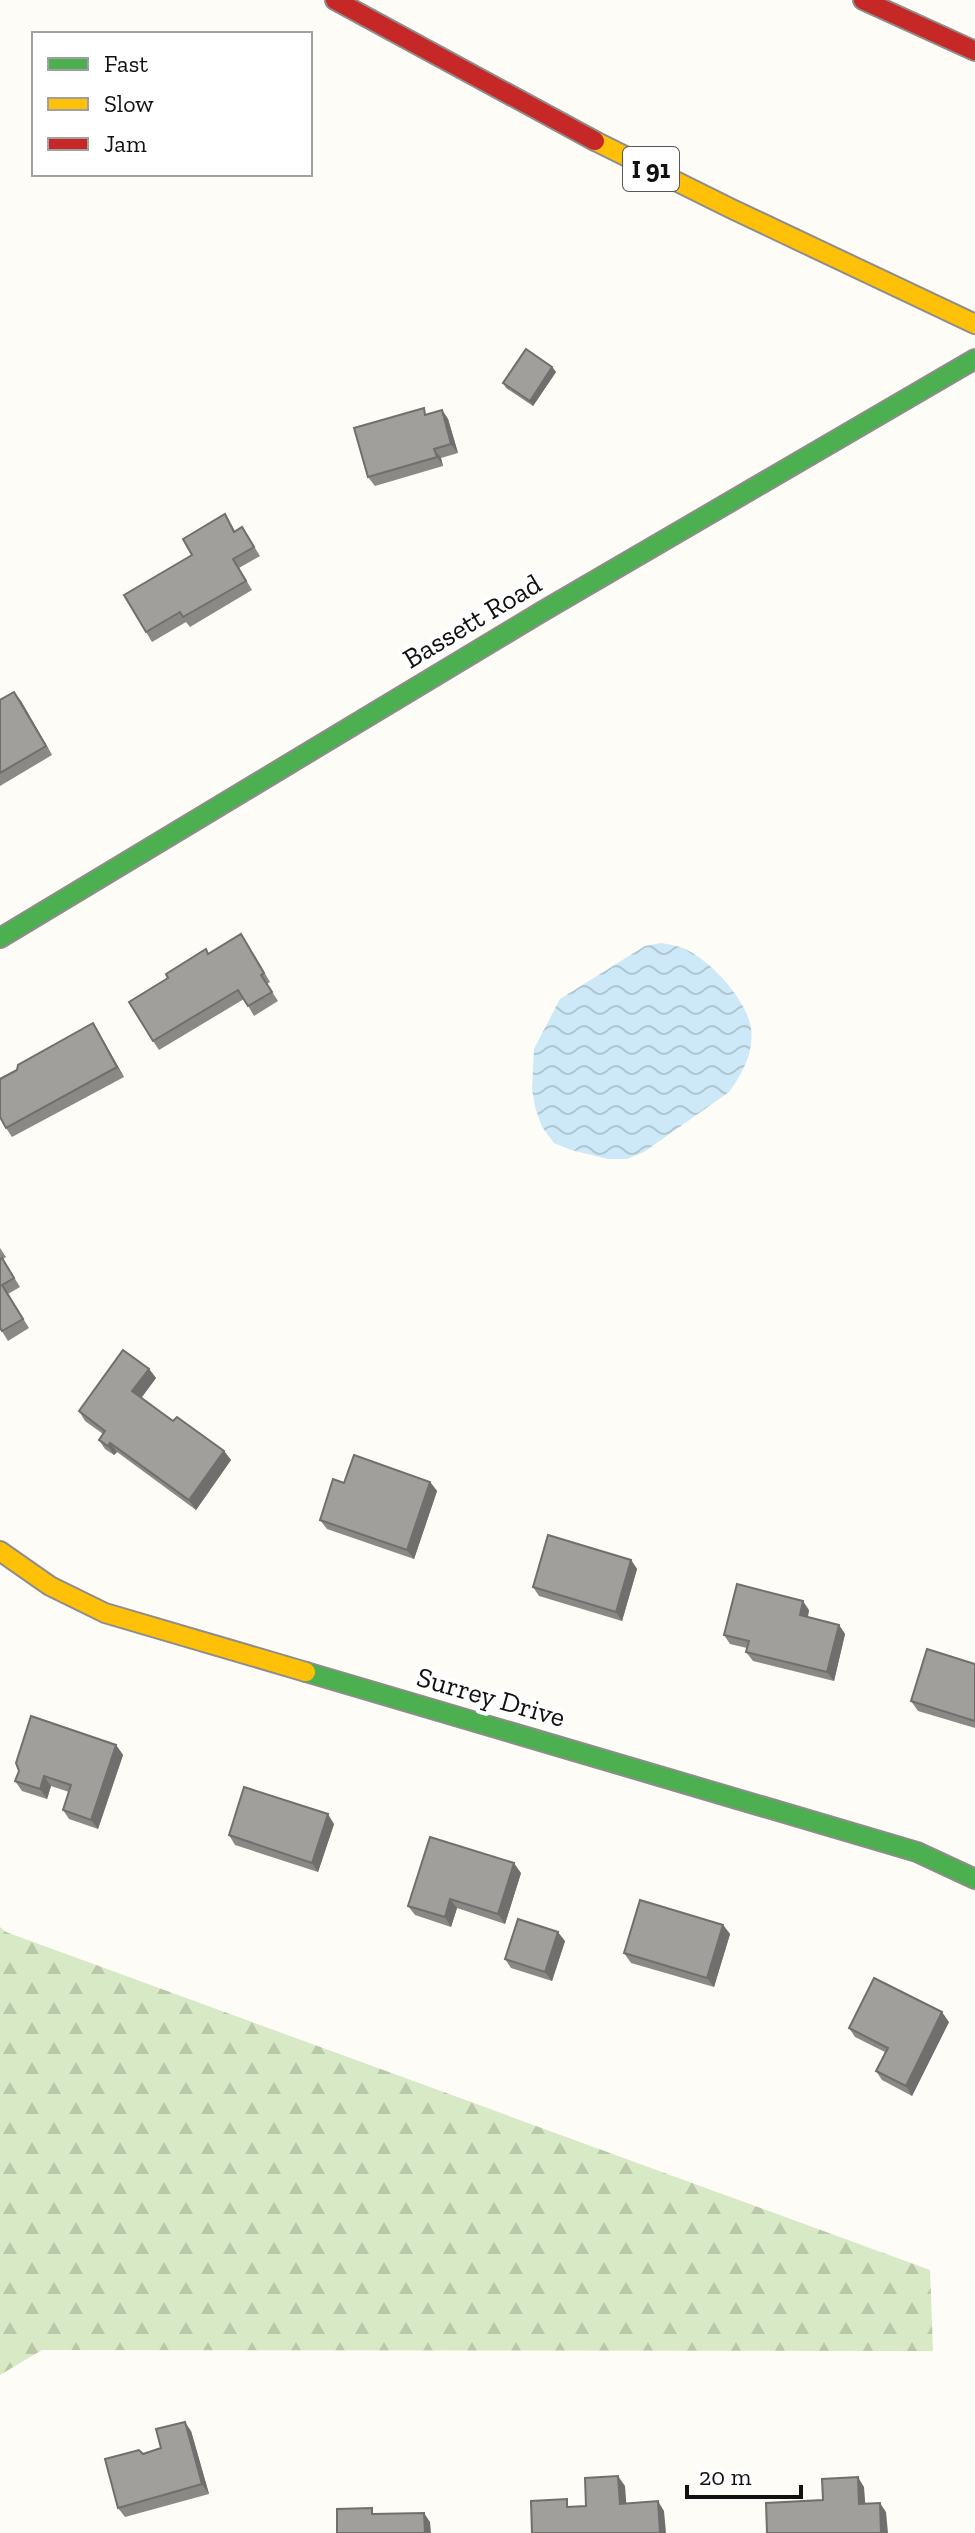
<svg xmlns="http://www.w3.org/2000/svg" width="975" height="2533" font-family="'Zilla Slab',serif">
	<defs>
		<pattern id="forest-firs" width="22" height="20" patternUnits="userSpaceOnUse" patternTransform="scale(2)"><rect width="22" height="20" fill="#d8eac5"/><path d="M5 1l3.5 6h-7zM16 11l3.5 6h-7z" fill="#b8c8a8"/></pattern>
		<pattern id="water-waves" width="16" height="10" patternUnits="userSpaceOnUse" patternTransform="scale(2)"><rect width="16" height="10" fill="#cde8f7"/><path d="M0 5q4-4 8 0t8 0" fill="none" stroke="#afc6d3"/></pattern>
	</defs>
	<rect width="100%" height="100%" fill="#fdfcf7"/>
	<path fill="url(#forest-firs)" d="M0 1927 6 1932 930 2270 933 2351 42 2350 0 2375Z"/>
	<path fill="url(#water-waves)" d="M661 943C667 944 674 945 680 947 707 956 748 1000 751 1029 754 1053 742 1074 729 1092L644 1152 627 1159H608L571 1150 554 1143 542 1127 535 1107 532 1089 534 1049 560 999 645 946Z"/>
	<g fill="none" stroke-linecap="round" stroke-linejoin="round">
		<g stroke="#8e8d8b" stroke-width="22">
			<g id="fast">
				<path d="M0 938 543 611 975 359"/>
				<path d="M306 1672 917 1852 975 1879"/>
			</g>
		</g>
		<g stroke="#8e8d8b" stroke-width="22">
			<g id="slow">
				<path d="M595 141 732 209 975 324"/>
				<path d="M0 1551 50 1586 105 1613 306 1672"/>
			</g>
		</g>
		<g stroke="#8e8d8b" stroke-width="22">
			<g id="jam">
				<path d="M335 0 595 141"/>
				<path d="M863 0 975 51"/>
			</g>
		</g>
		<use href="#fast" stroke="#4caf50" stroke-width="18"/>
		<use href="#slow" stroke="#ffc107" stroke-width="18"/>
		<use href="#jam" stroke="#c62828" stroke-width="18"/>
	</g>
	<g fill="#8a8986">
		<path d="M552 367 556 372 533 406 506 388 503 383Z"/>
		<path d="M442 410 448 419 458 453 441 458 443 466 375 486 368 477 428 414Z"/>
		<path d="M231 524 235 531 242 527 260 556 239 568 252 590 190 627 186 622 152 642 146 632Z"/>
		<path d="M0 700 21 701 52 755 0 786Z"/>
		<path d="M247 943 270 982 267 984 278 1001 254 1016 244 999 159 1050 153 1041 208 954Z"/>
		<path d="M99 1033 124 1077 12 1137 6 1128Z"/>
		<path d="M0 1248 6 1257 3 1259 20 1287 8 1294 29 1328 8 1341 0 1328Z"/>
		<path d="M149 1369 156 1378 141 1398 173 1421 224 1451 231 1460 196 1510 117 1452 114 1455 105 1449 99 1440 103 1434 85 1421 79 1411Z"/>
		<path d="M430 1482 437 1491 414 1559 327 1529 320 1520Z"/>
		<path d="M631 1560 637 1569 622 1621 539 1596 533 1587Z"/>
		<path d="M809 1610 808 1617 839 1625 845 1634 834 1681 753 1661 746 1652 747 1648 730 1644 724 1635Z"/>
		<path d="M975 1664V1728L918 1711 911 1701Z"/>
		<path d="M116 1745 123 1755 98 1829 69 1819 63 1810 69 1792 51 1786 47 1799 22 1791 15 1781Z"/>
		<path d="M334 1824 318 1872 235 1845 229 1835Z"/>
		<path d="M521 1873 505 1924 457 1908 451 1927 415 1915 408 1906Z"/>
		<path d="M723 1925 730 1934 714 1987 631 1963 624 1953Z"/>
		<path d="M565 1941 552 1981 511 1968 505 1959Z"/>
		<path d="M949 2022 912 2096 882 2080 876 2071 885 2052 855 2037 849 2028Z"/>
		<path d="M191 2431 209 2494 125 2517 118 2508 143 2454 161 2448Z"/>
	</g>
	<g fill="#716f6d">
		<path d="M552 367 556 372 533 406 530 401Z"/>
		<path d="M442 410 448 419 458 453 451 444Z"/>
		<path d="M434 449 441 458 443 466 437 457Z"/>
		<path d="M14 692 21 701 52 755 46 746Z"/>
		<path d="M93 1023 99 1033 124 1077 117 1067Z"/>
		<path d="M149 1369 156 1378 139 1401 132 1391Z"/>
		<path d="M110 1443 117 1452 114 1455 108 1446Z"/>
		<path d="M224 1451 231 1460 196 1510 189 1500Z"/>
		<path d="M430 1482 437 1491 414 1559 407 1550Z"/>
		<path d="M631 1560 637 1569 622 1621 616 1612Z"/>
		<path d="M803 1601 809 1610 806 1624 800 1615Z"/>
		<path d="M839 1625 845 1634 834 1681 827 1672Z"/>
		<path d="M116 1745 123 1755 98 1829 91 1820Z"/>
		<path d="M44 1776 51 1786 47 1799 40 1789Z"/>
		<path d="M328 1814 334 1824 318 1872 312 1863Z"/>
		<path d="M514 1863 521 1873 505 1924 498 1914Z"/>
		<path d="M450 1899 457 1908 451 1927 445 1917Z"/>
		<path d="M723 1925 730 1934 714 1987 707 1978Z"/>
		<path d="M558 1932 565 1941 552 1981 545 1972Z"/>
		<path d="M942 2012 949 2022 912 2096 906 2086Z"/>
		<path d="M185 2422 191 2431 209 2494 202 2484Z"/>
		<path d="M618 2476 625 2486 627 2513 620 2504Z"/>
		<path d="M858 2477 864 2487 866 2513 859 2504Z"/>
		<path d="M658 2501 664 2511 666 2533H660Z"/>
		<path d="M880 2503 886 2512 888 2533H881Z"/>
		<path d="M424 2513 430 2522 431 2533H425Z"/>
	</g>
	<g fill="#a19f9c" stroke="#716f6d" stroke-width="2">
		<path d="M526 349 552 367 530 401 503 383Z"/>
		<path d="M424 408 425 415 442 410 451 444 434 449 437 457 368 477 354 428Z"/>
		<path d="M225 514 234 532 242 527 254 547 233 559 246 581 183 617 180 612 146 632 124 595 192 555 183 539Z"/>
		<path d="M14 692 46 746 0 773V700Z"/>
		<path d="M241 934 264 973 261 975 272 992 248 1006 238 990 153 1041 129 1002 168 978 166 974 206 949 208 954Z"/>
		<path d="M93 1023 117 1067 6 1128 0 1117V1079L17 1070 18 1065Z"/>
		<path d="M2 1258 14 1278 2 1285 23 1319 2 1331 0 1328V1260Z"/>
		<path d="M123 1350 149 1369 132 1391 173 1421 177 1417 224 1451 189 1500 110 1443 108 1446 99 1440 105 1431 79 1411Z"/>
		<path d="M354 1455 430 1482 407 1550 320 1520 333 1479 344 1483Z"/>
		<path d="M548 1535 631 1560 616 1612 533 1587Z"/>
		<path d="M737 1584 803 1601 800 1615 839 1625 827 1672 746 1652 749 1641 724 1635Z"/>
		<path d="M927 1649 975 1664V1721L911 1701Z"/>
		<path d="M31 1716 116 1745 91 1820 63 1810 71 1785 44 1776 40 1789 15 1781 19 1771 16 1763Z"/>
		<path d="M244 1787 328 1814 312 1863 229 1835Z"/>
		<path d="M430 1837 514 1863 498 1914 450 1899 445 1917 408 1906Z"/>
		<path d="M640 1900 723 1925 707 1978 624 1953Z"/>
		<path d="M518 1919 558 1932 545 1972 505 1959Z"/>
		<path d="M874 1978 942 2012 906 2086 876 2071 888 2048 849 2028Z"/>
		<path d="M185 2422 202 2484 118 2508 105 2459 139 2450 143 2454 161 2448 156 2429Z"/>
		<path d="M618 2476 620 2504 658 2501 660 2533H532L531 2501 567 2499V2507L586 2506 585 2478Z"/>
		<path d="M858 2477 859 2504 880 2503 881 2533H767L766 2503 823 2500 822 2479Z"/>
		<path d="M372 2508V2514L424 2513 425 2533H337V2509Z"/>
	</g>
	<g text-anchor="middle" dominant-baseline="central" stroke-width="8" stroke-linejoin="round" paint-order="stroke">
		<rect fill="#fff" stroke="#585858" stroke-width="2" x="623" y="147" width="56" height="44" rx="6"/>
		<g font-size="26" font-weight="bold" fill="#111">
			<text x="651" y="169">I 91</text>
		</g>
		<g font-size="28" fill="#111" stroke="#fff">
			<text transform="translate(472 621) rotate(-31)">Bassett Road</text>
			<text transform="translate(491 1697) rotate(16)">Surrey Drive</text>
		</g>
	</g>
	<rect x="32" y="32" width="280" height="144" fill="#ffffff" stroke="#a0a0a0" stroke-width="2"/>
	<rect x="48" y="58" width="40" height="12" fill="#4caf50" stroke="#a0a0a0" stroke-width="2"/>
	<text x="104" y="72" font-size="24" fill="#111111">Fast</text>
	<rect x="48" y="98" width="40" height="12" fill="#ffc107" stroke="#a0a0a0" stroke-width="2"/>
	<text x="104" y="112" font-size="24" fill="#111111">Slow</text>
	<rect x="48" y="138" width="40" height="12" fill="#c62828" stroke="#a0a0a0" stroke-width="2"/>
	<text x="104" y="152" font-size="24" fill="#111111">Jam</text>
	<path d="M687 2485v12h114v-12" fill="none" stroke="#111111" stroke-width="4"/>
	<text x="699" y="2485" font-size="24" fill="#111111" stroke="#ffffff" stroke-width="6" paint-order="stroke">20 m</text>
</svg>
